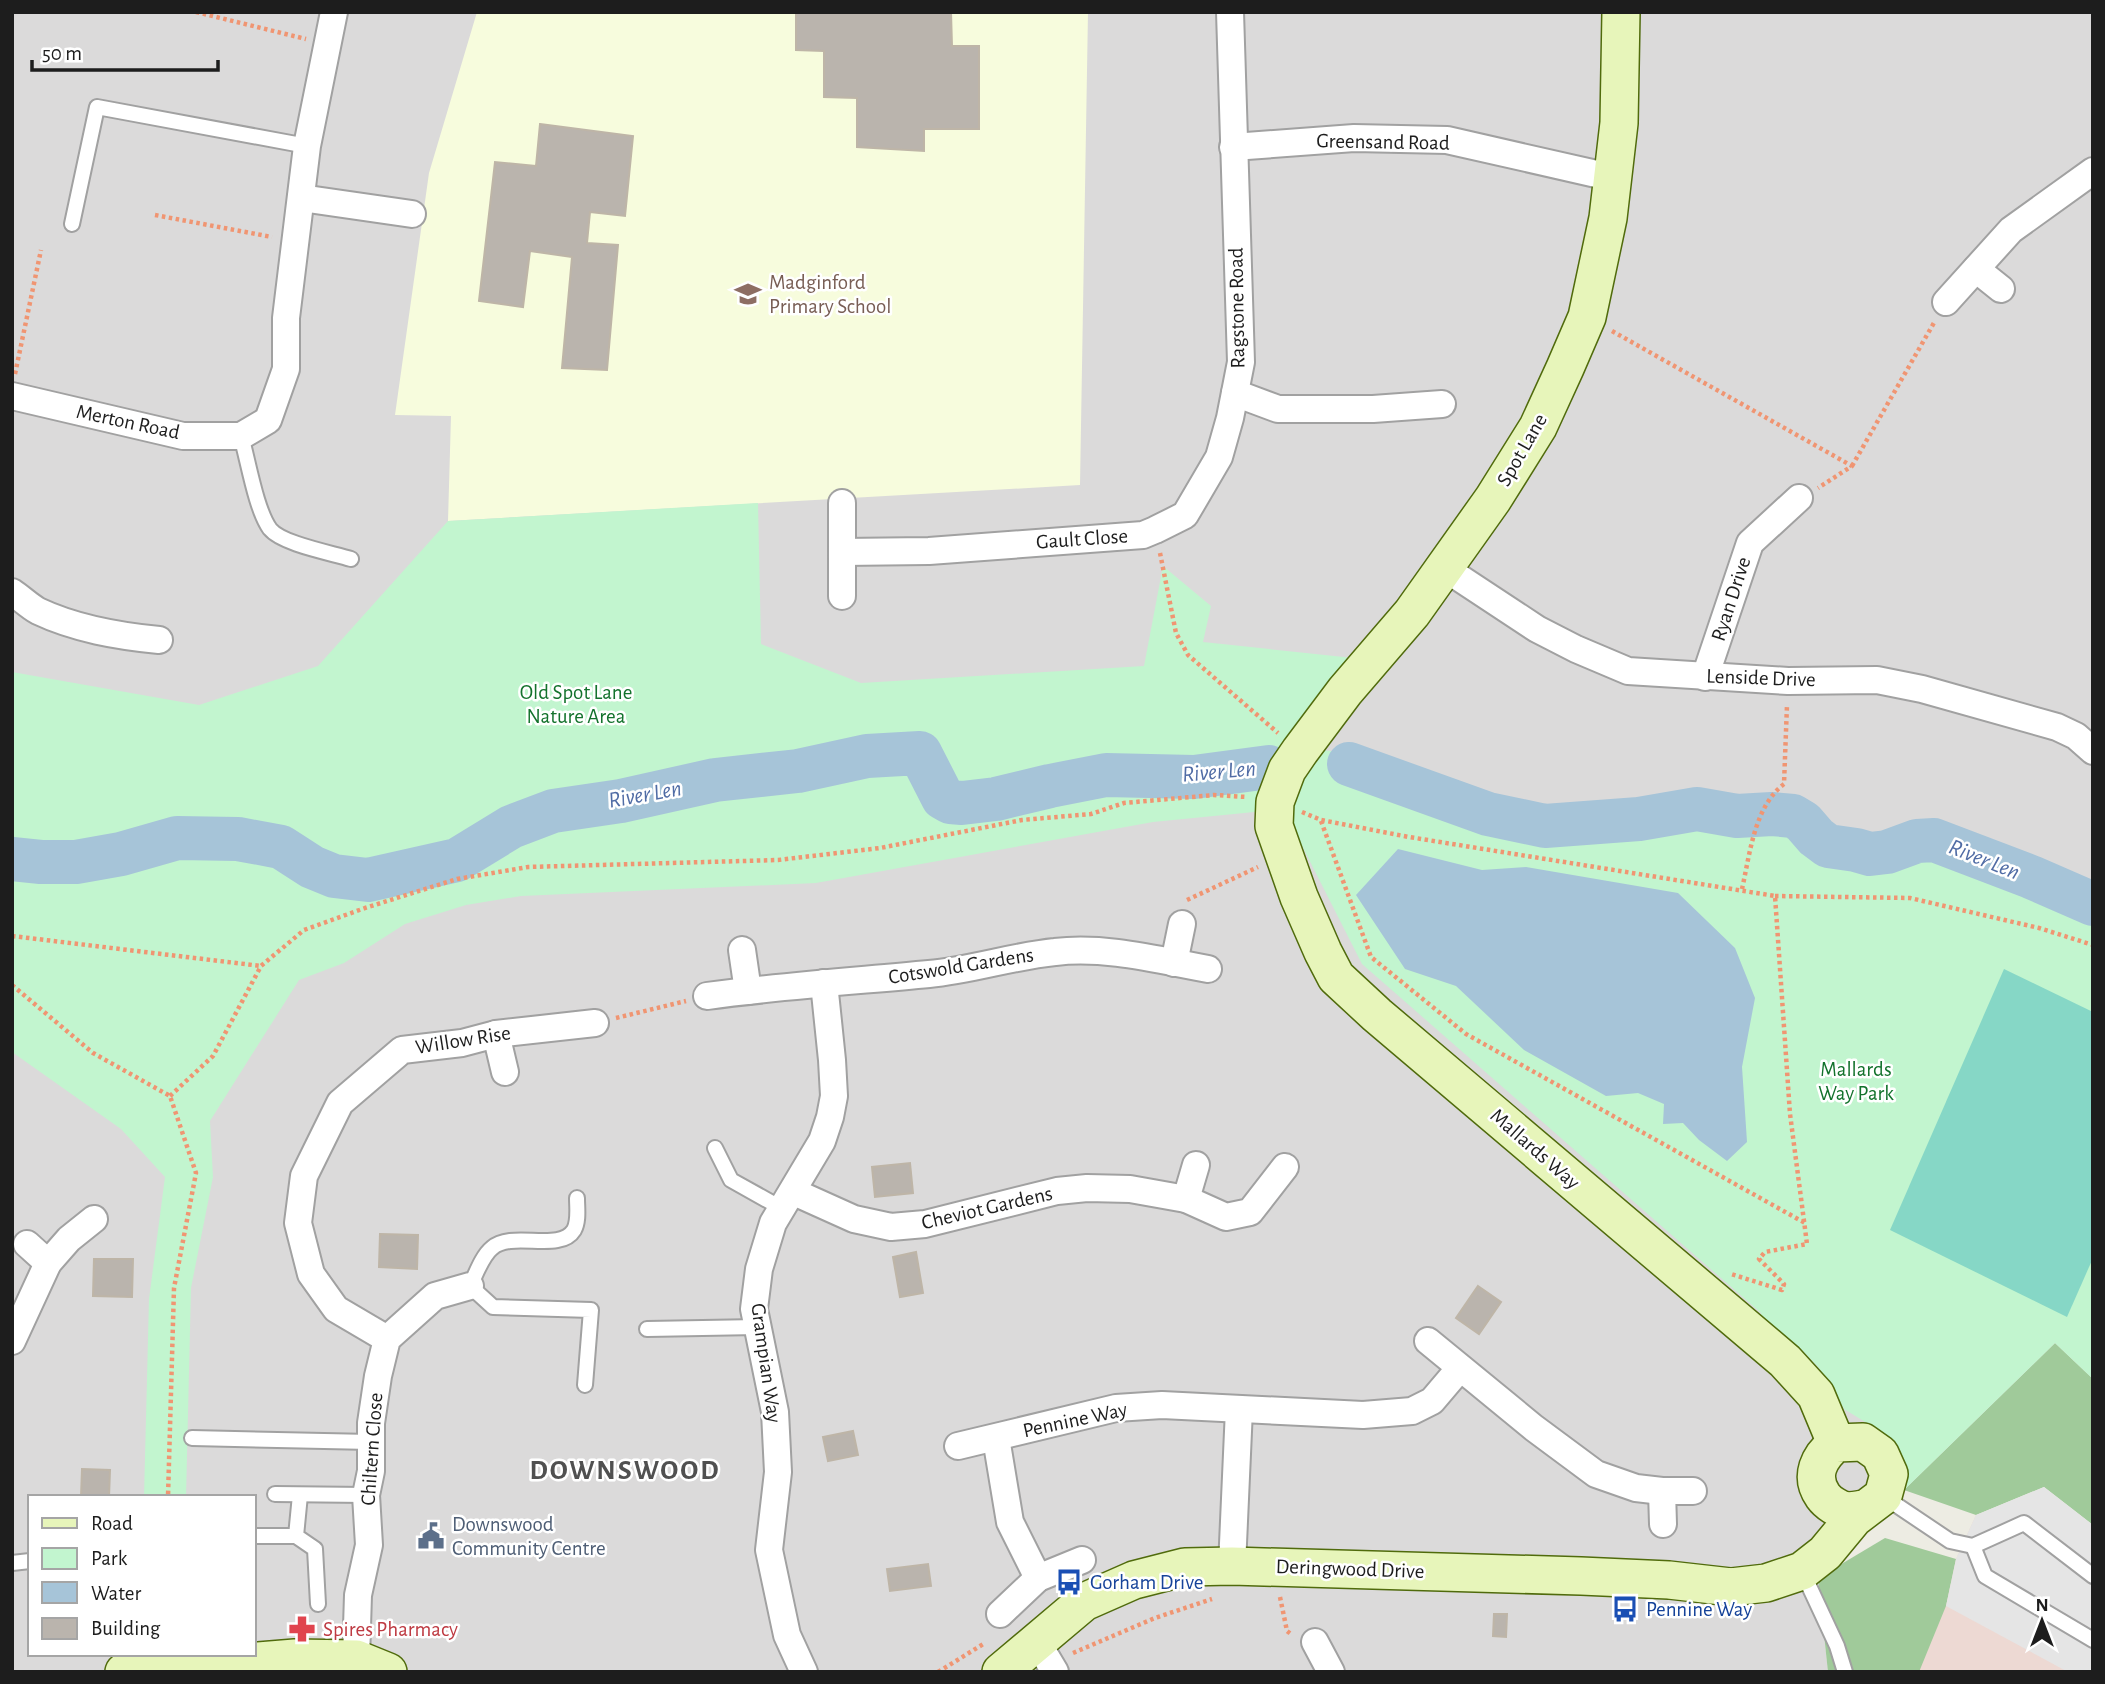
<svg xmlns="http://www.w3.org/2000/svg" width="2105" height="1684" font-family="'Alegreya Sans',sans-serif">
	<rect width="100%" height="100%" fill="#edece3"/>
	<path fill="#dbdada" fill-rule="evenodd" d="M12 12H2093V1379L2055 1343 1904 1490 1818 1578 1828 1672H12ZM30 1497H254V1654H30Z"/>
	<path fill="#edd9d3" d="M1976 1515 2093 1525V1672H1914L1956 1559Z"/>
	<path fill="#f7fcdd" d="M477 12H1088L1080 485 448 521 451 416 395 415 429 173Z"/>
	<g fill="#a0ca9a">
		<path d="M2055 1343 2093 1379V1525L2044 1487 1976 1515 1904 1490Z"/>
		<path d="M1885 1538 1956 1559 1946 1606 1919 1672H1828L1818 1578Z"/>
	</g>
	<path fill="#c2f5cf" d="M758 503 761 644 861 683 1144 666 1163 566 1211 606 1203 642 1372 660 1315 749 1354 754 1458 794 1495 806 1519 811 1562 813 1670 802 1780 799 1810 827 1838 841 1866 843 1934 836 2093 901V1379L2055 1343 1904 1490 1888 1441 1875 1428 1844 1409 1819 1368 1802 1350 1760 1316 1761 1313 1362 964 1293 828 1292 785 1275 810 1153 822 816 883 521 896 466 905 405 924 344 963 299 980 210 1121 213 1177 191 1288 186 1497H144L149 1299 165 1177 121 1129 12 1052V672L199 705 318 666 448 521Z"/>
	<path fill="#86d7c6" d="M2004 969 2093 1012V1258L2067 1317 1890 1230Z"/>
	<path fill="#e5e5e5" d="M2044 1487 2093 1525V1672H2068L1946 1606 1956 1559 1976 1515Z"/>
	<path fill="#a6c4d8" d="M1398 849 1482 870 1526 867 1678 893 1735 948 1755 998 1742 1067 1747 1142 1727 1161 1699 1140 1683 1123 1663 1124 1664 1104 1638 1093 1606 1096 1524 1050 1456 986 1405 969 1356 895Z"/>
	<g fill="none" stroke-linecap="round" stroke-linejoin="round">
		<g stroke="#a6c4d8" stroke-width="44">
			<path d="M1349 764 1488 814 1545 826 1639 819 1697 809 1737 816 1772 814 1793 816 1803 822 1816 837 1828 846 1856 850 1870 854 1887 852 1917 841 1934 840 2031 877 2093 904"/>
			<path d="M12 859 41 862H76L121 854 177 838 238 839 281 847 312 867 334 876 368 880 457 860 511 827 553 811 621 801 715 780 798 771 867 756 920 753 943 798 950 802 962 803 996 799 1050 786 1106 775 1194 777 1269 767"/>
		</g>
	</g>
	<g fill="#bab4ad" stroke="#beb5a7" stroke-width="2">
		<path d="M796 12H951L952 46H979V129H924V151L857 147V98L824 97V51L796 50Z"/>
		<path d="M540 124 633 136 625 216 590 212 587 243 618 245 607 370 562 368 572 257 530 251 523 307 479 301 495 162 536 166Z"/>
		<path d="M910 1163 913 1193 875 1197 872 1167Z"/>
		<path d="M380 1234 418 1235 417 1269 379 1267Z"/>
		<path d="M916 1252 923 1293 900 1297 893 1257Z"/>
		<path d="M94 1259H133L132 1297 93 1296Z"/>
		<path d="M1478 1286 1501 1302 1479 1334 1456 1318Z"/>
		<path d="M853 1431 858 1455 828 1461 823 1437Z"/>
		<path d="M82 1469 110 1470 109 1497H81Z"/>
		<path d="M928 1564 931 1586 890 1591 887 1569Z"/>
		<path d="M1494 1614H1507L1506 1637 1493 1636Z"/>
	</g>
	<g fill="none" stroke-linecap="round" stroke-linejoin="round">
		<g stroke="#a1a1a1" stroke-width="18">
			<g id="lane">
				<path d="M72 224 97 107 307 146"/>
				<path d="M241 436C248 460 256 510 270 529 282 544 332 553 351 559"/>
				<path d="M715 1148 731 1180 783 1209"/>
				<path d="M577 1198C577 1208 579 1221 574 1230 560 1253 512 1230 492 1248 482 1256 476 1274 470 1286L493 1307 591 1310 585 1385"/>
				<path d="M647 1329 758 1327"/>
				<path d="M192 1438 371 1442"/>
				<path d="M275 1494 366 1495"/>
				<path d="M300 1495 296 1536 315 1549 318 1604"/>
				<path d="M1883 1496 1950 1541 1973 1546 2024 1523 2093 1576"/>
				<path d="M254 1536H296"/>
				<path d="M1973 1546 1985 1576 2093 1640"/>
				<path d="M12 1563 30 1561"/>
				<path d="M1802 1571 1837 1646 1845 1672"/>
			</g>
		</g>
		<g stroke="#a1a1a1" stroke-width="30">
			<g id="street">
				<path d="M1233 147 1354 138 1447 140 1614 178"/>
				<path d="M301 198 412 214"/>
				<path d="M1976 269 2001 289"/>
				<path d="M1946 302 2011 230 2093 171"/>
				<path d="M1235 393 1278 409H1373L1442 404"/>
				<path d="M12 396 183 436H241L268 420 286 369V318L307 146 334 12"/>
				<path d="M842 503V596"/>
				<path d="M842 552 929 551 1143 535 1155 530 1185 515 1219 457 1230 418 1241 362 1230 12"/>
				<path d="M1443 567 1537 629 1576 649 1628 671 1788 681 1877 680 1922 689 2057 727 2076 736 2093 751"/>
				<path d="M12 592C21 598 29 606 38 611 76 629 118 636 159 640"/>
				<path d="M1705 677 1750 543 1799 498"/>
				<path d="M742 950 748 991"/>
				<path d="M1174 963 1182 924"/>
				<path d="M707 996C781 986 855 981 929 974 972 970 1013 956 1055 952 1106 946 1158 960 1208 969"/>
				<path d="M496 1034 505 1072"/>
				<path d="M794 1192 854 1219 891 1227 925 1224 1057 1191 1087 1188 1130 1189 1186 1199 1226 1217 1250 1212 1285 1167"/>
				<path d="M1186 1199 1196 1165"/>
				<path d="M27 1244 48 1263"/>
				<path d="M387 1339 336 1309 311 1274 298 1223 304 1176 340 1103 402 1050 462 1043 496 1034 595 1023"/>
				<path d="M12 1341 48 1263 69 1239 94 1219"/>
				<path d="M1428 1341 1534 1428 1596 1474 1636 1488 1662 1491H1693"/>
				<path d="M996 1438 1010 1522 1038 1578"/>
				<path d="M958 1446 1116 1408 1162 1405 1363 1415 1412 1411 1432 1401 1460 1368"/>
				<path d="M1662 1491 1663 1524"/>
				<path d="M1232 1566 1239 1409"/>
				<path d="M1000 1614 1038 1578 1082 1560"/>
				<path d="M1036 1640 1055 1672"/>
				<path d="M1315 1642 1331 1672"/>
				<path d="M356 1659 358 1595 369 1545 366 1495 371 1471V1423L378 1376 387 1339 435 1296 470 1286"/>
				<path d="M804 1672 787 1635 769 1550 778 1472 775 1412 754 1309 759 1269 773 1223 822 1141 830 1117 834 1096 832 1060 824 983"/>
			</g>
		</g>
		<g stroke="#506b0c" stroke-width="40">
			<g id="secondary">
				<path d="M1621 12 1619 123 1608 218 1587 317 1565 368 1538 427 1493 499 1412 613 1345 691 1300 751 1287 770 1275 802 1274 826 1299 897 1323 952 1336 977 1377 1015 1785 1361 1816 1395 1836 1443"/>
				<path d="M124 1672 295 1658 356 1659 388 1672"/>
				<path d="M1001 1672 1084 1602 1134 1580 1185 1567 1232 1566 1581 1576 1669 1580 1731 1587 1766 1583 1802 1571 1825 1553 1854 1518 1883 1496 1889 1474 1880 1454 1863 1442 1836 1443C1819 1457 1809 1476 1823 1496 1828 1503 1838 1509 1846 1511 1852 1511 1858 1510 1863 1509"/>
			</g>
		</g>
		<g stroke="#f09572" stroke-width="4.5" stroke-dasharray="3.5 3.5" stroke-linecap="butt">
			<path d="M196 12 306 39"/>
			<path d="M155 215 272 237"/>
			<path d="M1612 331 1852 466 1818 488"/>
			<path d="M15 374 41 250"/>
			<path d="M1852 466 1935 321"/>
			<path d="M1160 553 1176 633 1188 655 1278 733"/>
			<path d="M1302 812 1321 820 1409 837 1775 896 1790 1114 1807 1244 1765 1252 1759 1259 1784 1284 1782 1290 1731 1274"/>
			<path d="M1321 821 1371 957 1466 1034 1805 1223"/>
			<path d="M1742 889C1750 854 1754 807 1784 784L1787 705"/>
			<path d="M1775 896 1910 898 2039 928 2093 945"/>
			<path d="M1187 900 1258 867"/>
			<path d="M12 936 261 966"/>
			<path d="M12 985 93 1053 170 1096 196 1173 174 1288 168 1497"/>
			<path d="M616 1018 686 1001"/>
			<path d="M170 1096 213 1056 261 966 304 930 365 908 457 879 528 867 778 860 880 848 1022 820 1091 814 1124 803 1214 795 1247 797"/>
			<path d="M1280 1597 1287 1631 1292 1635"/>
			<path d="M1073 1653 1155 1618 1212 1599"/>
			<path d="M938 1672 985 1643"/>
		</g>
		<use href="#lane" stroke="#fff" stroke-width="14"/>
		<use href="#street" stroke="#fff" stroke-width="26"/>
		<use href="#secondary" stroke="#e7f5ba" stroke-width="37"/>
	</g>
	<defs>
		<g id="school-bare" transform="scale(2.1)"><path d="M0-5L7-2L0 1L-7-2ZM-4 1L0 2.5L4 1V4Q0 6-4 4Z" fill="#8d6e63" stroke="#fff" stroke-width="2.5" paint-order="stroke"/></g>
		<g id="civic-bare" transform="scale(2.1)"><path d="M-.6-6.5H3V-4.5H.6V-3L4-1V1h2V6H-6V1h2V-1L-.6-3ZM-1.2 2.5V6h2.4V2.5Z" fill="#5c6f8a" stroke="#fff" stroke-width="2.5" paint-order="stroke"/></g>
		<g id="bus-bare" transform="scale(2.1)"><path d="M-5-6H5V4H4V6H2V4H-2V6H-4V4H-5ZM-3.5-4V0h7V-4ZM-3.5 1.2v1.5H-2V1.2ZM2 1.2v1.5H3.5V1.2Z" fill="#1a4fb4" stroke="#fff" stroke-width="2.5" paint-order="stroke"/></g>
		<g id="pharmacy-bare" transform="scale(2.1)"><path d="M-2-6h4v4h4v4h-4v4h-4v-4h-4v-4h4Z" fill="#e0444e" stroke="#fff" stroke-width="2.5" paint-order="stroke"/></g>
	</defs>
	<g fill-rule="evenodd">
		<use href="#school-bare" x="748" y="294"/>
		<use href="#civic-bare" x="431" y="1536"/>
		<use href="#bus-bare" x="1069" y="1582"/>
		<use href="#bus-bare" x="1625" y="1609"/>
		<use href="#pharmacy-bare" x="302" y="1629"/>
	</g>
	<g text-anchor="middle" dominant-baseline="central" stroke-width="5" stroke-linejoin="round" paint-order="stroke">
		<g font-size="21" fill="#1d1d1d" stroke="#fff">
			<text transform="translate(1383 142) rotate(1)">Greensand Road</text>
			<text transform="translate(1237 308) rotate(-91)">Ragstone Road</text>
			<text transform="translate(128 422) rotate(12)">Merton Road</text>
			<text transform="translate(1522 450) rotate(-60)">Spot Lane</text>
			<text transform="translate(1082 539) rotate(-4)">Gault Close</text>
			<text transform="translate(1731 599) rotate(-72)">Ryan Drive</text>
			<text transform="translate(1761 678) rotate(2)">Lenside Drive</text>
			<text transform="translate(961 966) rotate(-9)">Cotswold Gardens</text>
			<text transform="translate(463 1040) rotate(-9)">Willow Rise</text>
			<text transform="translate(1535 1149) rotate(41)">Mallards Way</text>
			<text transform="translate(987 1208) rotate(-13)">Cheviot Gardens</text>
			<text transform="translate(766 1363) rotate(82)">Grampian Way</text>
			<text transform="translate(1075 1420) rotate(-12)">Pennine Way</text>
			<text transform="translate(372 1449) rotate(-86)">Chiltern Close</text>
			<text transform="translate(1350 1569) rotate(2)">Deringwood Drive</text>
		</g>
		<g font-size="21" fill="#785e54" stroke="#fff" text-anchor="start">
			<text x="769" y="282">Madginford<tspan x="769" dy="24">Primary School</tspan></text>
		</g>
		<g font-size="21" fill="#13722c" stroke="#fff">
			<text x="576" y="692">Old Spot Lane<tspan x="576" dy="24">Nature Area</tspan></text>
			<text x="1856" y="1069">Mallards<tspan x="1856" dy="24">Way Park</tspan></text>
		</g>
		<g font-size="21" fill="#4e5e75" stroke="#fff" text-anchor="start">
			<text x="452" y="1524">Downswood<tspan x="452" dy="24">Community Centre</tspan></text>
		</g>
		<g font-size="21" fill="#164399" stroke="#fff" text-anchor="start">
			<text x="1090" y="1582">Gorham Drive</text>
			<text x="1646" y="1609">Pennine Way</text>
		</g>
		<g font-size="21" fill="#be3a42" stroke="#fff" text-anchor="start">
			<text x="323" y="1629">Spires Pharmacy</text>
		</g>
		<g font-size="23" font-style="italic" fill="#506ca5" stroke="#fff">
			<text transform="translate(1219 772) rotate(-5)">River Len</text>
			<text transform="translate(645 795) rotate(-10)">River Len</text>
			<text transform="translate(1984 860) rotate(22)">River Len</text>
		</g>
		<g font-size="28" font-weight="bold" letter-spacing="2" fill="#505050" stroke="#fff">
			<text x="625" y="1471">DOWNSWOOD</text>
		</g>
	</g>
	<rect width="2105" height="1684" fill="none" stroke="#1d1d1d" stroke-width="28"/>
	<rect x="28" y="1495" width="228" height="161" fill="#ffffff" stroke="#a5a5a5" stroke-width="2"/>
	<rect x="42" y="1518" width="35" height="10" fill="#e7f5ba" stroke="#a5a5a5" stroke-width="2"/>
	<text x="91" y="1530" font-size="21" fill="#1d1d1d">Road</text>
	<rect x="42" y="1548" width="35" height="21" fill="#c2f5cf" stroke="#a5a5a5" stroke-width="2"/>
	<text x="91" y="1565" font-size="21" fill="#1d1d1d">Park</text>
	<rect x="42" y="1582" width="35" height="21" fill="#a6c4d8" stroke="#a5a5a5" stroke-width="2"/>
	<text x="91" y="1600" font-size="21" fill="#1d1d1d">Water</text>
	<rect x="42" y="1618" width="35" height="21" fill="#bab4ad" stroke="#a5a5a5" stroke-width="2"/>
	<text x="91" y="1635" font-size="21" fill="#1d1d1d">Building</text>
	<g transform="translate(2042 1621)" stroke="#ffffff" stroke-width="5" paint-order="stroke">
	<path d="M0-5L12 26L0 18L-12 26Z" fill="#1d1d1d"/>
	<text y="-10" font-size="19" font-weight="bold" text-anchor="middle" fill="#1d1d1d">N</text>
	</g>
	<path d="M32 60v10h186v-10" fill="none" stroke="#1d1d1d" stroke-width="3.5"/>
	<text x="42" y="60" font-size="21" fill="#1d1d1d" stroke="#ffffff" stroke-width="5" paint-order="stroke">50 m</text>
</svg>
